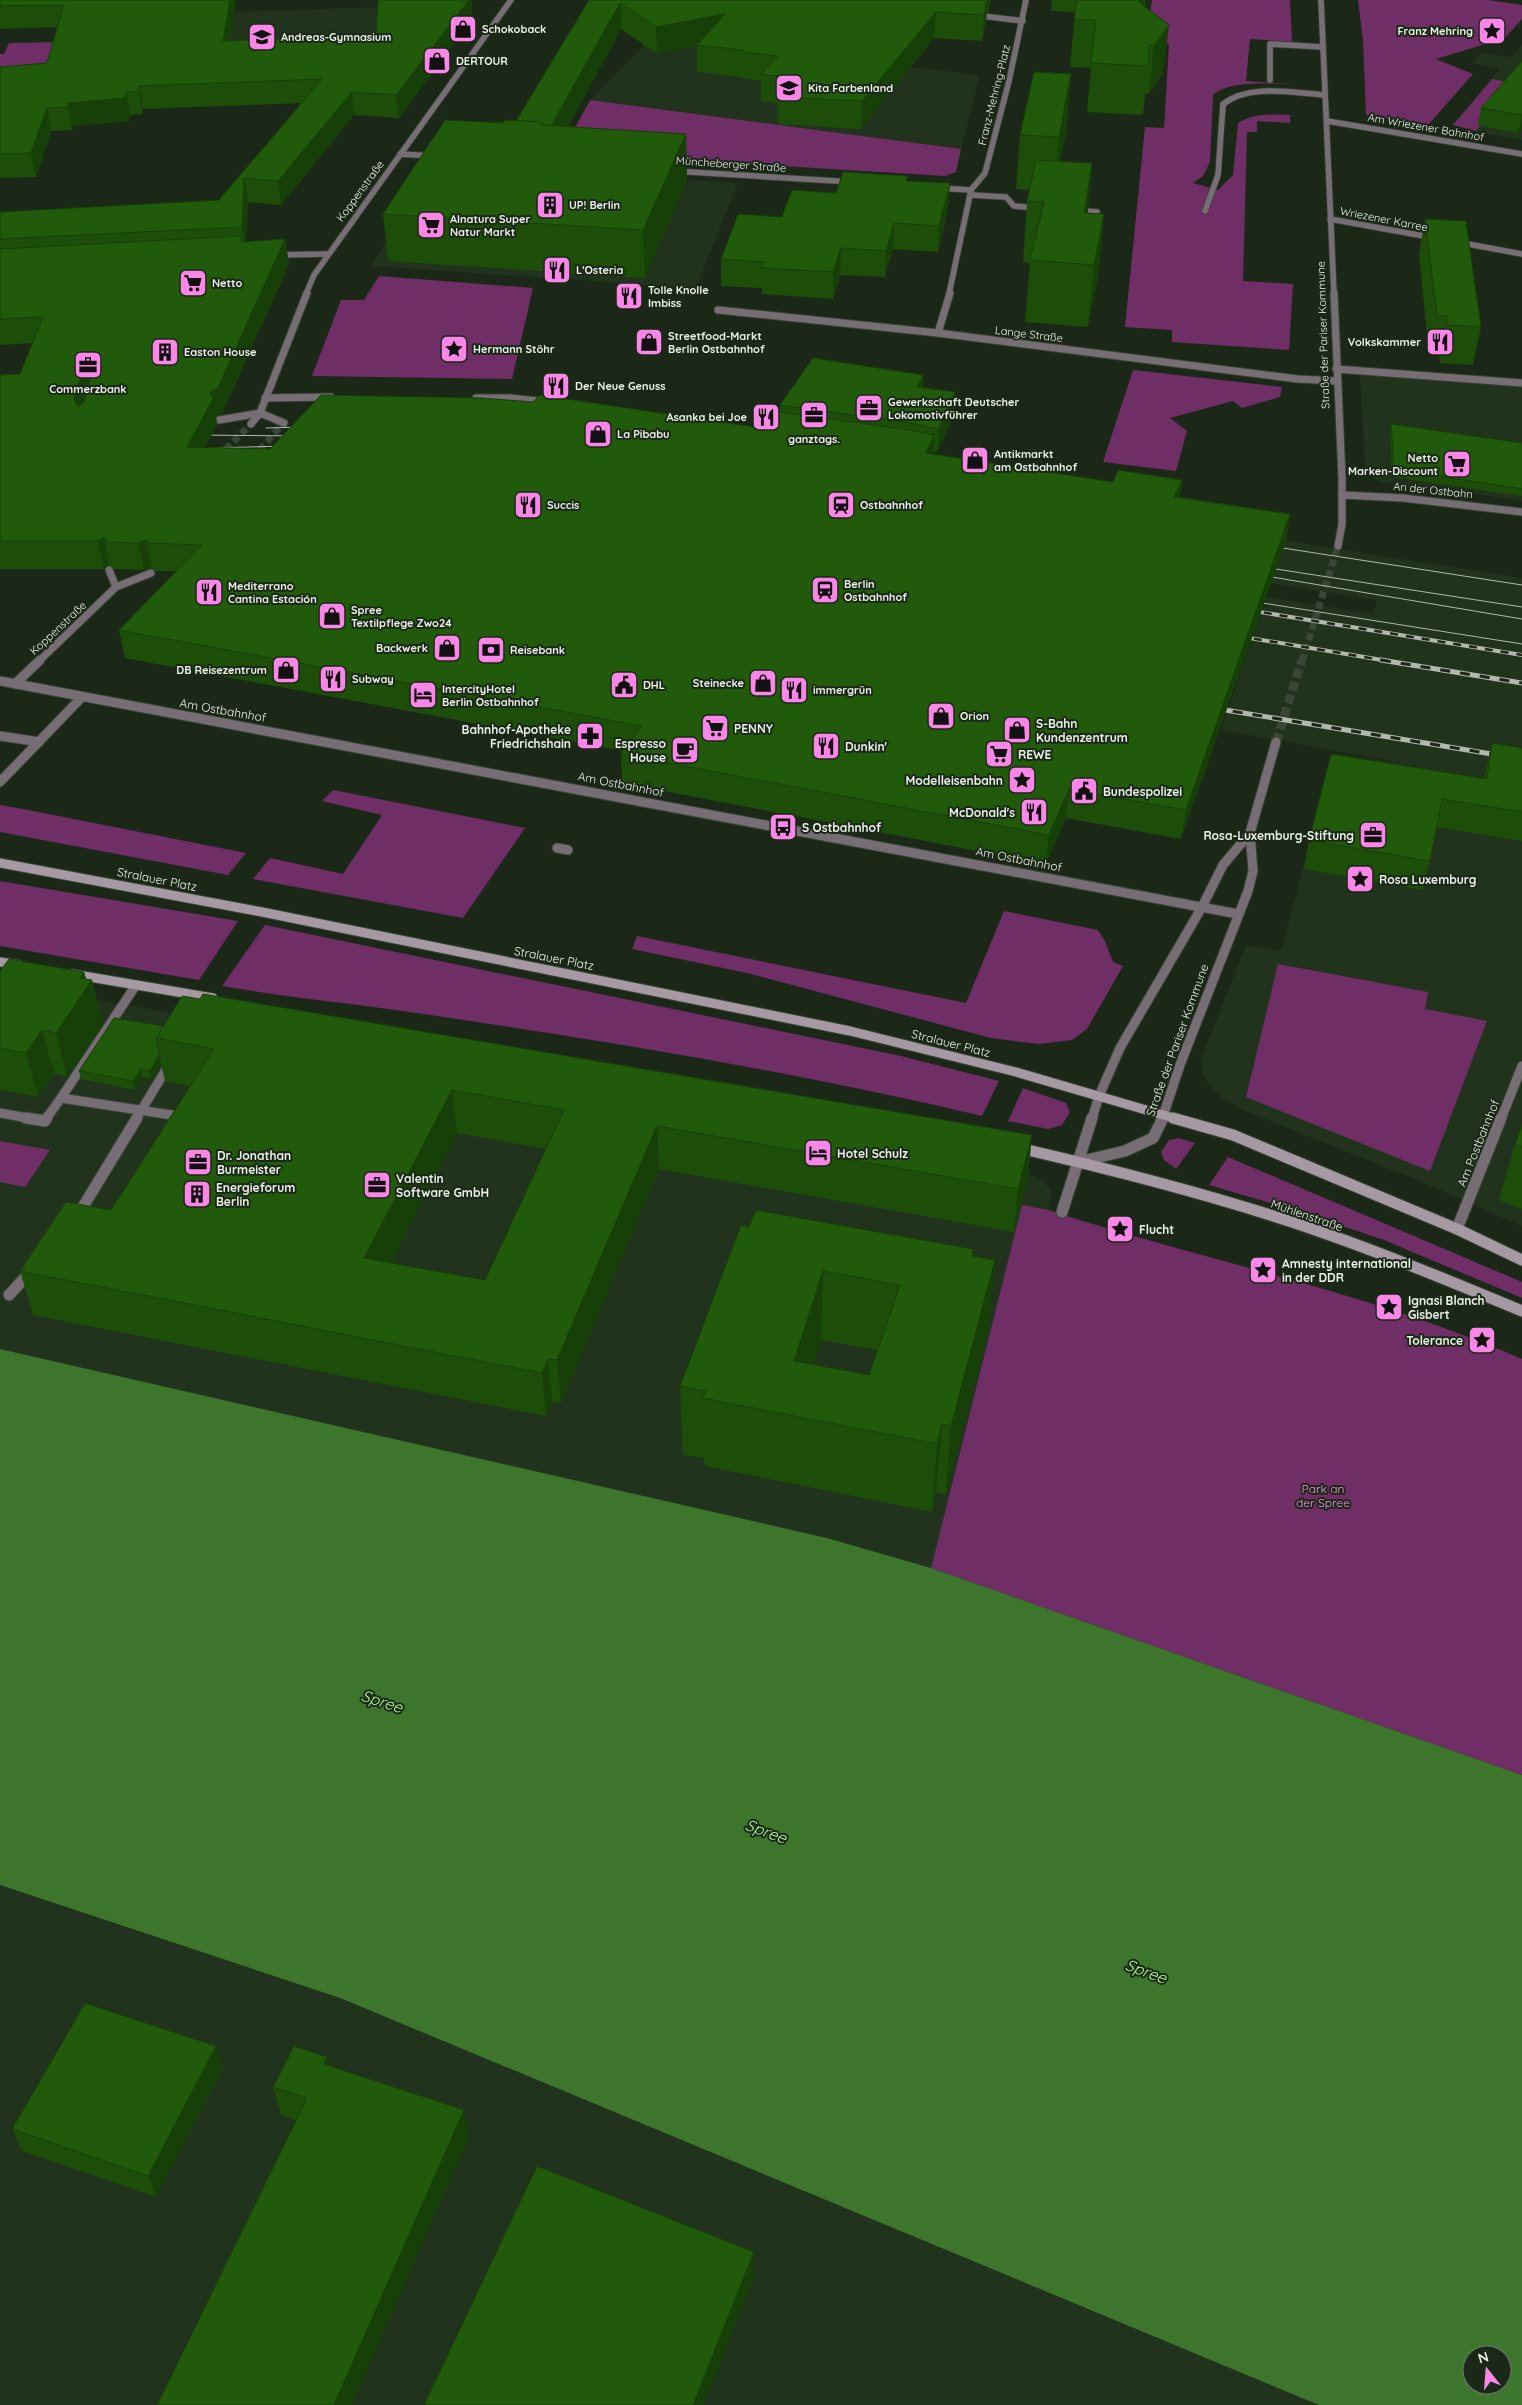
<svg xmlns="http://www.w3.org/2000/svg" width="1522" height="2405" font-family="Quicksand,sans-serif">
	<rect width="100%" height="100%" fill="#1b2818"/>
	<g fill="#22331d">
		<path d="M380 7 463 32 61 54 231 12Z"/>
		<path d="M660 30 813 56 980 75 961 149 590 100Z"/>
		<path d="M1522 45V140L1475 132 1476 131 1453 125 1500 69 1472 63 1481 53 1511 57Z"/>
		<path d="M436 165 738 183 696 288 371 266Z"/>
		<path d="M1360 373 1522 385V501L1449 490 1401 486 1379 481 1369 475 1365 467Z"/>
		<path d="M1281 540 1522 578V1226L1422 1182 1241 1109 1223 1098 1211 1087 1203 1075 1201 1059 1246 945 1281 951 1334 754 1407 764 1221 730 1267 597 1373 614 1377 600 1266 582Z"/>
		<path d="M0 983 656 1097 1026 1173 1044 1180 1051 1193 1048 1210 1022 1206 931 1568 827 1538 0 1349Z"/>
		<path d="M0 1885 340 1998 1319 2405H0Z"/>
	</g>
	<g fill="#6f2e65">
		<path d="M1152 0H1290L1292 42 1250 39 1246 81 1291 84C1270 84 1229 80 1213 95L1210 162 1203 176 1193 183 1218 190 1233 175 1238 123C1254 113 1272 114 1290 115V123L1257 121V132H1247L1243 281 1293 284 1289 350 1172 342V330L1125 327 1145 127 1164 128 1169 45 1148 28Z"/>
		<path d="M1358 0H1488L1522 5V19L1505 38 1436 59 1473 74 1428 125 1366 115 1363 40Z"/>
		<path d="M58 42 51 63 0 68V54H4L9 43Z"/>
		<path d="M1492 79 1514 83 1478 125 1480 126 1476 131 1453 125Z"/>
		<path d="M590 100 961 149 956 172 945 176 567 153 563 150Z"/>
		<path d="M379 276 533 288 512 379 312 376 341 300H364Z"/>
		<path d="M1133 370 1282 387 1280 397 1242 408 1233 401 1170 418 1187 431 1176 471 1103 462Z"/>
		<path d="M333 790 525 828 463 918 253 879 270 858 343 874 382 815 322 801Z"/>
		<path d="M0 805 28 810 246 853 228 875 0 832Z"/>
		<path d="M0 881 238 921 199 980 0 946Z"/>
		<path d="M1004 911 1098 930 1105 941 1113 962 1123 966 1087 1029 1072 1040 1039 1044 991 1038 747 973 632 949 637 936 966 1003Z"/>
		<path d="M265 925 901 1056 999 1081 982 1116C800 1073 615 1042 430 1015 361 1004 291 998 222 986Z"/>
		<path d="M1278 964 1428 992 1425 1009 1487 1021 1430 1171 1246 1097Z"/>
		<path d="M1023 1088 1066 1103 1070 1112 1062 1125 1048 1129 1008 1121Z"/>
		<path d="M1179 1138 1195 1143 1176 1169 1164 1160 1161 1152 1169 1140Z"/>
		<path d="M0 1141 50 1150 25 1187 0 1182Z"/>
		<path d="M1228 1157 1522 1282V1298L1384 1240 1298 1211 1209 1185Z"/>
		<path d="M1022 1205 1048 1210C1205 1261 1370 1292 1522 1359V1775L931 1568Z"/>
	</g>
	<path fill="#3c752b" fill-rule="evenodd" d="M0 1349 827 1538 931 1568 1522 1775V2405H1319L340 1998 0 1885ZM1472 2355H1502V2385H1472Z"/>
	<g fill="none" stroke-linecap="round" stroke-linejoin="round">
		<g stroke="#3a4637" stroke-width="7" stroke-dasharray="7 4" stroke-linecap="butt">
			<path d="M218 457 251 424"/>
			<path d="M252 458 284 423"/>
		</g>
		<path stroke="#3a4637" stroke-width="7" stroke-dasharray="7 4" stroke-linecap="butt" d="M1302 661 1338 546"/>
		<path stroke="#3a4637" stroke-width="9" stroke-dasharray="9 4.5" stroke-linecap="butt" d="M1276 742 1302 660"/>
		<g stroke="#384435" stroke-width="7">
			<g id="service-far3">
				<path d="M1270 80V44L1323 47"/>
				<path d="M971 195 1006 197 1014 206 1040 208"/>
				<path d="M1075 210 1097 212"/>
				<path d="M1205 211 1218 175 1223 104C1250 83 1293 93 1325 95"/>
			</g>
		</g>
		<g stroke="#384435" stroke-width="9">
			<g id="service-far2">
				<path d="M1336 369 1522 383"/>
				<path d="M219 420 260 413"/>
			</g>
		</g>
		<g stroke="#384435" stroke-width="11">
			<g id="service-far1">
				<path d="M0 736 39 742"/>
				<path d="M0 782 82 697"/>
				<path d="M557 848 568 850"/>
				<path d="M136 985 61 1098 178 1116"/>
				<path d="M0 1113 33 1119"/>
				<path d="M46 1119 61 1098"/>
				<path d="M136 1119 170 1063"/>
			</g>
		</g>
		<g stroke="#384435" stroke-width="13">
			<g id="service">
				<path d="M26 1118 45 1121 47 1118"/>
				<path d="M1062 1212 1078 1162"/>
				<path d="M78 1215 137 1118"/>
				<path d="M9 1295 32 1270"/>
			</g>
		</g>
		<g stroke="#384435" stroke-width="7">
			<g id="minor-far3">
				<path d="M974 15 1023 21"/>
				<path d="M1327 121 1522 154"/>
				<path d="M400 154 434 156"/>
				<path d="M673 171 853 182"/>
				<path d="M937 188 971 190"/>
				<path d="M971 190 985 173 1009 81 1026 0"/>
				<path d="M1330 219 1435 238"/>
				<path d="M1457 242 1522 254"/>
				<path d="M276 255 328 254"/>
				<path d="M306 294 314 275 511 0"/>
				<path d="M949 294 971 190"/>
			</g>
		</g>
		<g stroke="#384435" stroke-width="9">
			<g id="minor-far2">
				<path d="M718 310 938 333 1298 379 1337 381"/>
				<path d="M938 333 950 293"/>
				<path d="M265 398 331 397"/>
				<path d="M476 398H510L546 402"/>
				<path d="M260 413 284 423"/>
				<path d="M251 424 260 413 307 293"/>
				<path d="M1342 495 1403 498 1522 512"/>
				<path d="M109 570 116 587"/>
				<path d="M39 661 116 587 151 573"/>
			</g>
		</g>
		<g stroke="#384435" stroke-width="11">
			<g id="minor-far1">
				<path d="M0 681 1238 914"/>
				<path d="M15 684 40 660"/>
				<path d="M1501 1119 1522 1066"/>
			</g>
		</g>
		<g stroke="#384435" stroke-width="13">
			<path id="minor" d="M1457 1229 1501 1118"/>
		</g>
		<g stroke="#384435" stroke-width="7">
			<path id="tertiary-far3" d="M1321 0 1334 294"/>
		</g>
		<g stroke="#384435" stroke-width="9">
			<path id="tertiary-far2" d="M1334 293 1342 478V524L1338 546"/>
		</g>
		<g stroke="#384435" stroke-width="11">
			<g id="tertiary-far1">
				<path d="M1092 1119 1099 1096 1120 1048 1202 907 1223 865 1250 833"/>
				<path d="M1162 1119 1180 1065 1248 891 1253 871 1250 833 1276 742"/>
			</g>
		</g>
		<g stroke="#384435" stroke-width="13">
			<g id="tertiary">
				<path d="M1078 1162 1125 1151 1153 1138 1163 1118"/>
				<path d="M1078 1162 1092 1118"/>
			</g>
		</g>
		<g stroke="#384435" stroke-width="11">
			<g id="secondary-far1">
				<path d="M0 863 262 912 850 1031 1016 1072 1177 1119"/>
				<path d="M0 962 19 965"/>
				<path d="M72 974 213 998"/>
			</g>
		</g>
		<g stroke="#384435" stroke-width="13">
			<g id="secondary">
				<path d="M1173 1118 1233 1135 1457 1229 1522 1260"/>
				<path d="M1019 1148C1110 1169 1200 1192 1289 1221 1368 1247 1445 1279 1522 1311"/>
			</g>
		</g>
		<use href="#service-far3" stroke="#776e75" stroke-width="5.5"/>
		<use href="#service-far2" stroke="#776e75" stroke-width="7"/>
		<use href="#service-far1" stroke="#776e75" stroke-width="9"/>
		<use href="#service" stroke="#776e75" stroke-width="11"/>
		<use href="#minor-far3" stroke="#776e75" stroke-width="5.5"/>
		<use href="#minor-far2" stroke="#776e75" stroke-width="7"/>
		<use href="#minor-far1" stroke="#776e75" stroke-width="9"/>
		<use href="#minor" stroke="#776e75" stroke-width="11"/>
		<use href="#tertiary-far3" stroke="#776e75" stroke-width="5.5"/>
		<use href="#tertiary-far2" stroke="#776e75" stroke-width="7"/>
		<use href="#tertiary-far1" stroke="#776e75" stroke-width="9"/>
		<use href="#tertiary" stroke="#776e75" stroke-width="11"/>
		<use href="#secondary-far1" stroke="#a799a4" stroke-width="9"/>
		<use href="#secondary" stroke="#a799a4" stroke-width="11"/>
		<g stroke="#afb9ac" stroke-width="1">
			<path d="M266 428 304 427"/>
			<path d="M197 435 297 436"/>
			<path d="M212 448 285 446"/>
			<path d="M1270 546 1522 585"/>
			<path d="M1263 567 1522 607"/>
			<path d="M1260 575 1522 619"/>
			<path d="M1250 601 1522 644"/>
		</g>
		<g stroke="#afb9ac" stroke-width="4">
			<g id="rail-far1">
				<path d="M1248 610 1522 655"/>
				<path d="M1238 636 1388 661"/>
			</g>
		</g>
		<g stroke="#afb9ac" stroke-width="5">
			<g id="rail">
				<path d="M1381 660 1522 683"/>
				<path d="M1213 708 1522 759"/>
			</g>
		</g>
		<use href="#rail-far1" stroke="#1b2818" stroke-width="2.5" stroke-dasharray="8" stroke-linecap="butt"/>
		<use href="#rail" stroke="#1b2818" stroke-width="3" stroke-dasharray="10" stroke-linecap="butt"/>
	</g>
	<g fill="#1c4d09" fill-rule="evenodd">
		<path d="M0 0H236L230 41 376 35 378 0H472V20L399 118 354 115 281 205 248 202 246 242 285 239 289 264 222 414 216 417 217 425 205 447 270 449 761 428 780 412V405L923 375 922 388 955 392 954 415 937 452 934 451 933 454 1113 482 1182 480 1180 497 1290 514 1286 541 1181 839 1066 818 1046 864 622 783 621 754 623 751 125 658 119 630 176 571H156L151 568 144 570 114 569 109 565 104 569H0V375L20 374 33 343 0 345V212L219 200 302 103 143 109 142 114 130 115 129 121 73 126 72 130 51 131 36 177 0 178V67L47 63 57 27 0 29Z"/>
		<path d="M589 0H991L988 12H987L986 21 982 41 934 38 861 129 778 124V103L761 101V81L742 78V77L697 72V46L657 54 621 29 568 127 686 134 687 180 645 278 388 261 383 214 503 123 516 121Z"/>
		<path d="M1052 0H1146L1145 7 1163 73 1149 94H1145L1143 115 1087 112 1091 68 1070 67 1075 12 1051 11Z"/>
		<path d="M1522 61V128L1518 133 1478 125 1481 108Z"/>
		<path d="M1067 127 1060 161 1088 213 1104 214 1098 276 1088 327 1025 322 1030 263 1023 262 1027 201 1030 190 1016 189 1020 135Z"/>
		<path d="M907 181 948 209 938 252 893 249 885 277 840 275 833 299 762 294V288L721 286V259L836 193Z"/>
		<path d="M1425 219 1481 327 1473 365 1440 363 1439 354 1429 353 1419 255Z"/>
		<path d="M1391 424 1522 443V496L1392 477 1390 431Z"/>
		<path d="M1492 743 1522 748V841L1436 827 1430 861 1423 890 1304 869 1309 840 1484 779Z"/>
		<path d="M0 971 84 972 86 979 103 1024 67 1077 54 1074 38 1097 0 1090Z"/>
		<path d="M114 1018 1028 1178 1014 1232 659 1169 561 1403 552 1402 546 1416 33 1315 20 1271 111 1210 190 1086 165 1081 161 1064 152 1079 142 1077 135 1090 81 1079 79 1071ZM457 1133 546 1149 485 1280 391 1263Z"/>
		<path d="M1522 1125V1209L1499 1200 1515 1144Z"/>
		<path d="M741 1225 972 1256 989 1328 946 1494 936 1492 932 1512 705 1466 704 1458 683 1455 680 1386ZM821 1340 877 1350 869 1375 813 1364Z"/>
		<path d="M327 2057 330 2066 464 2110 469 2138 296 2120 281 2115 273 2087Z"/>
		<path d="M223 2068 156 2197 22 2151 12 2129Z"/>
	</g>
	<g fill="#173f08">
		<path d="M230 0H236L227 63 223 41Z"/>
		<path d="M469 0H472V20L399 118 396 95Z"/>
		<path d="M987 0H988L986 21 982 41 984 15Z"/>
		<path d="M989 0H991L988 12Z"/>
		<path d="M1140 0H1146L1142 38 1138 1Z"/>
		<path d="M620 3 621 29 550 159 549 131Z"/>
		<path d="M936 12 934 38 861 129 862 101Z"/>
		<path d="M725 14 697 45V46L657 54 656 27Z"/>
		<path d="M1169 25 1163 73 1149 94 1154 46Z"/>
		<path d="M1071 74 1067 127 1054 192 1059 137Z"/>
		<path d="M139 86 143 109 142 114 139 91Z"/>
		<path d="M126 92 130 115 129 121 73 126 72 130 68 107V103Z"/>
		<path d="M352 92 354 115 281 205 278 181Z"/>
		<path d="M47 108 51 131 36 177 31 153Z"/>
		<path d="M1522 114V128L1518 133 1522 115Z"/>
		<path d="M686 134 687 180 645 278 643 230Z"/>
		<path d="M1092 163 1087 223 1084 213Z"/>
		<path d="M244 178 248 202 245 251 242 227Z"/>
		<path d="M950 183 948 209 938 252 939 226Z"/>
		<path d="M1104 214 1098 276 1088 327 1094 265Z"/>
		<path d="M894 223 893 249 885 277 886 251Z"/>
		<path d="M285 239 289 264 222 414 216 417 217 425 191 474 187 447 210 392Z"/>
		<path d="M841 248 840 275 833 299V272Z"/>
		<path d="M86 361 91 387 79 426 74 399Z"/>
		<path d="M923 375 922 397 917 387Z"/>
		<path d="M955 392 954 415 937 452 939 429Z"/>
		<path d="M934 435 933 462 926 453Z"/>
		<path d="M1182 480 1179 506 1174 497Z"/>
		<path d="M1290 514 1286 541 1181 839 1186 810Z"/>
		<path d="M104 537 109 565 104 569 98 541Z"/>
		<path d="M146 540 151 568 144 570 138 543Z"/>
		<path d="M1069 789 1066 818 1046 864 1049 835Z"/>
		<path d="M84 972 88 987 92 980 103 1024 67 1077 56 1033 80 978Z"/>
		<path d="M42 1030 54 1074 38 1097 26 1053Z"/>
		<path d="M159 1055 161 1064 152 1079 150 1071Z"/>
		<path d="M141 1069 142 1077 135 1090 133 1081Z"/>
		<path d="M452 1090 457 1133 371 1301 364 1258Z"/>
		<path d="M657 1126 659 1169 561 1403 557 1360Z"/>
		<path d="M1032 1135 1028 1178 1014 1232 1018 1189Z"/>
		<path d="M995 1260 989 1328 946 1494 951 1426Z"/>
		<path d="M823 1271 821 1340 797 1416 794 1361Z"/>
		<path d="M548 1359 552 1402 546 1416 542 1373Z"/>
		<path d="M942 1424 936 1492 932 1512 937 1444Z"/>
		<path d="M216 2046 223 2068 156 2197 148 2176Z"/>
		<path d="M327 2057 335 2085 324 2064Z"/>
		<path d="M464 2110 469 2138 352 2405H334Z"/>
		<path d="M754 2252V2278L704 2405H693Z"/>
	</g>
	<g fill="#215a0b" stroke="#173f08" fill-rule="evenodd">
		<path d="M0 0H230L223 41 376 35 378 0H469L396 95 352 92 278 181 244 178 242 227 0 239V212L219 200 322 79 139 86V91L126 92 125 98 68 103V107L47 108 31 153 0 154V67L47 63 64 5 0 6Z"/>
		<path d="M589 0H987L984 15 936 12 862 101 778 97 786 77 761 74 778 56 742 52 743 50 697 45 725 14 656 27 620 3 551 126H543L542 122 516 121Z"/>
		<path d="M1077 0H1140L1138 1 1169 25 1154 46 1149 45 1148 66 1091 63 1096 20 1074 19Z"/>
		<path d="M1522 61V115L1481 108Z"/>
		<path d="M1034 72 1071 74 1059 137 1020 135Z"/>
		<path d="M445 120 503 123 505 120 542 122 541 125 686 134 643 230 383 214Z"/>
		<path d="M1036 160 1092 163 1084 213 1104 214 1094 265 1030 260 1044 202 1027 201Z"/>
		<path d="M843 172 908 176 906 181 950 183 939 226 894 223 886 251 841 248 833 272 762 268 764 262 721 259 738 214 782 217 792 190 836 193Z"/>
		<path d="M1425 219 1466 221 1481 327 1448 325 1447 316 1437 315Z"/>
		<path d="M241 236V242L285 239 218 388 210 392 213 399 187 447 270 449 321 395 481 398 533 402 540 395 761 428 773 411 909 430 934 435 926 453 1113 482 1118 470 1182 480 1174 497 1290 514 1186 810 1069 789 1049 835 621 754 642 726 119 630 202 545 150 543 146 540 138 543 109 542 104 537 98 541H0V375L20 374 43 317 0 319V249ZM86 361H92L94 366 84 402 78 406 74 399Z"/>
		<path d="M813 358 923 375 917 387 955 392 939 429 911 423 780 405Z"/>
		<path d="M1391 424 1522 443V489L1394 469Z"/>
		<path d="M1492 743 1522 748V812L1442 799 1430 861 1309 840 1331 754 1487 779Z"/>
		<path d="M9 959 84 972 80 978 92 980 56 1033 42 1030 26 1053 0 1048V971Z"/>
		<path d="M203 994 1032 1135 1018 1189 657 1126 557 1360 548 1359 542 1373 20 1271 66 1202 111 1210 214 1049 156 1038 182 996 200 999ZM452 1090 564 1110 485 1280 364 1258Z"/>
		<path d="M114 1018 164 1026 156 1038 159 1055 150 1071 141 1069 133 1081 79 1071Z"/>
		<path d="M1522 1125V1147L1515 1144Z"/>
		<path d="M756 1210 973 1249 972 1256 995 1260 951 1426 942 1424 937 1444 703 1398 705 1391 680 1386 741 1225 749 1227ZM823 1271 900 1285 869 1375 794 1361Z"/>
		<path d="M85 2003 216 2046 148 2176 12 2129Z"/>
		<path d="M294 2046 327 2057 324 2064 464 2110 334 2405H157L307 2098 273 2087Z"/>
		<path d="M537 2166 754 2252 693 2405H424Z"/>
	</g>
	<defs>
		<g id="shop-square" transform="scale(1.4375)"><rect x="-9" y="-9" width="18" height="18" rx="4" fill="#fa87e7" stroke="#1b2818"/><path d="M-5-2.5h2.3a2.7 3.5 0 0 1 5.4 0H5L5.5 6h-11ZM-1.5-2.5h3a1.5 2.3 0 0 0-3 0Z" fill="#111"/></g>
		<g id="sight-square" transform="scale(1.4375)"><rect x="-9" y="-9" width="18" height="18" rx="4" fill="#fa87e7" stroke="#1b2818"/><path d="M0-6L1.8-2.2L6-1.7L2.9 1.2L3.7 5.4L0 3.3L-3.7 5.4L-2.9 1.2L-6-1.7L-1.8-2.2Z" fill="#111"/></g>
		<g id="school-square" transform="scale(1.4375)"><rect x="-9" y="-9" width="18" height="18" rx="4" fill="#fa87e7" stroke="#1b2818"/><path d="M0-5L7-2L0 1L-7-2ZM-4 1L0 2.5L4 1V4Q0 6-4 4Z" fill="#111"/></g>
		<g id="building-square" transform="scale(1.4375)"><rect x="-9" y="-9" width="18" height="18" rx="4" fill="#fa87e7" stroke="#1b2818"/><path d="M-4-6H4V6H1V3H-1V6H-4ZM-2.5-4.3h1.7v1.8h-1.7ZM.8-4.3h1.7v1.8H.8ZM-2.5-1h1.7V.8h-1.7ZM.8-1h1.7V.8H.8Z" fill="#111"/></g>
		<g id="supermarket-square" transform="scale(1.4375)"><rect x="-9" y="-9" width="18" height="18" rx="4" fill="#fa87e7" stroke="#1b2818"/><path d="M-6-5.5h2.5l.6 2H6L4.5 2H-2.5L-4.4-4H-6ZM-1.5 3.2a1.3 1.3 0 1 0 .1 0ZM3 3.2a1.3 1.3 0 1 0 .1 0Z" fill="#111"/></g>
		<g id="restaurant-square" transform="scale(1.4375)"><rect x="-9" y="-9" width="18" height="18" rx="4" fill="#fa87e7" stroke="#1b2818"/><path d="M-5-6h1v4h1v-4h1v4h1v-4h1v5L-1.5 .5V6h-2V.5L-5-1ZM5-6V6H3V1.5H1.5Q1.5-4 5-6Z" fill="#111"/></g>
		<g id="office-square" transform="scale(1.4375)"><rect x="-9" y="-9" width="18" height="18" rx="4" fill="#fa87e7" stroke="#1b2818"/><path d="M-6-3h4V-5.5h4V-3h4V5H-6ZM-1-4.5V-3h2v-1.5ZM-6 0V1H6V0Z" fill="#111"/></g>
		<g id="station-square" transform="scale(1.4375)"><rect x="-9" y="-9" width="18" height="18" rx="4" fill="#fa87e7" stroke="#1b2818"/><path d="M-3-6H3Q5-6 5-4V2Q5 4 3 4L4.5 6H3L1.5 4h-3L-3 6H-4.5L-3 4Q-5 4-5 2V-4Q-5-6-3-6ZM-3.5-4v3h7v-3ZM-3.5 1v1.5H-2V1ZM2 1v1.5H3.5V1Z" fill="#111"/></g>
		<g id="bank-square" transform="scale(1.4375)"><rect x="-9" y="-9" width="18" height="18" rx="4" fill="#fa87e7" stroke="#1b2818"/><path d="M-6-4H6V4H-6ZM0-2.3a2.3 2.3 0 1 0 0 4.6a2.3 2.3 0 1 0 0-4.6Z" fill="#111"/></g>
		<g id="civic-square" transform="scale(1.4375)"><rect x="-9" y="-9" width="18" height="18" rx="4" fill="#fa87e7" stroke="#1b2818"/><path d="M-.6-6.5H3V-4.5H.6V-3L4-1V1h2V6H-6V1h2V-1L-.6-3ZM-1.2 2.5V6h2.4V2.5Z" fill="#111"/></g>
		<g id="hotel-square" transform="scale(1.4375)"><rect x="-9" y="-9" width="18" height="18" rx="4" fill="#fa87e7" stroke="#1b2818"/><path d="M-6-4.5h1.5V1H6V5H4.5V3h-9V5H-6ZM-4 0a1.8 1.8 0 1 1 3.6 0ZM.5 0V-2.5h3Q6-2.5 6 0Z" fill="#111"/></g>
		<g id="pharmacy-square" transform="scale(1.4375)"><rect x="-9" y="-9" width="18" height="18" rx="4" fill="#fa87e7" stroke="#1b2818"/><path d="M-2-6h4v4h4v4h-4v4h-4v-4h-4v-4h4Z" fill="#111"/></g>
		<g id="cafe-square" transform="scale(1.4375)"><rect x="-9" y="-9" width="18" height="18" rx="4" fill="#fa87e7" stroke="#1b2818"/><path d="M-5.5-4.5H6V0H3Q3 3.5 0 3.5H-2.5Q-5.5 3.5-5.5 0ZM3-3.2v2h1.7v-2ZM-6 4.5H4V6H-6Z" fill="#111"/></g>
		<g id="bus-square" transform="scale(1.4375)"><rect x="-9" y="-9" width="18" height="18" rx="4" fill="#fa87e7" stroke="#1b2818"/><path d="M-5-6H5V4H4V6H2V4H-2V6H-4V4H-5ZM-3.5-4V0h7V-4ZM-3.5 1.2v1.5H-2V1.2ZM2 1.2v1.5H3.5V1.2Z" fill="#111"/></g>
	</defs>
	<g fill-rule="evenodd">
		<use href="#shop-square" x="463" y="29"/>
		<use href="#sight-square" x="1492" y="31"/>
		<use href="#school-square" x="262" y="37"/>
		<use href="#shop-square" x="437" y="61"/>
		<use href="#school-square" x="789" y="88"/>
		<use href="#building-square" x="550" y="205"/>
		<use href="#supermarket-square" x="431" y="225"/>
		<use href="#restaurant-square" x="557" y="270"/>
		<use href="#supermarket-square" x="193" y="283"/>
		<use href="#restaurant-square" x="629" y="296"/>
		<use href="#shop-square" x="649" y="342"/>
		<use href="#restaurant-square" x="1440" y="342"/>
		<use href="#sight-square" x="454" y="349"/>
		<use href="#building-square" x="165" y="352"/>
		<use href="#office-square" x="88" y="365"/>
		<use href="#restaurant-square" x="556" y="386"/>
		<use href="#office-square" x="869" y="408"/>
		<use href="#office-square" x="814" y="415"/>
		<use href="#restaurant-square" x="766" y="417"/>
		<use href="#shop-square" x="598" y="434"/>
		<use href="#shop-square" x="975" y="460"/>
		<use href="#supermarket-square" x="1457" y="464"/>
		<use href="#restaurant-square" x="528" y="505"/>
		<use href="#station-square" x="841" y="505"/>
		<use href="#station-square" x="825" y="590"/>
		<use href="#restaurant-square" x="209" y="592"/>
		<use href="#shop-square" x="332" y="616"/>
		<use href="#shop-square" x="447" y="648"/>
		<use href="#bank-square" x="491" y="650"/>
		<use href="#shop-square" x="286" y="670"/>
		<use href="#restaurant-square" x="333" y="679"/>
		<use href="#shop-square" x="763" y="683"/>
		<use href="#civic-square" x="624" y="685"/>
		<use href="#restaurant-square" x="794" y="690"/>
		<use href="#hotel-square" x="423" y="695"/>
		<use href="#shop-square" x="941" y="716"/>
		<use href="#supermarket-square" x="715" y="728"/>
		<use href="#shop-square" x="1017" y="730"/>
		<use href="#pharmacy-square" x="590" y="736"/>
		<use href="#restaurant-square" x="826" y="746"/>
		<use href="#cafe-square" x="685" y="750"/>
		<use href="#supermarket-square" x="999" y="754"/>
		<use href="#sight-square" x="1022" y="780"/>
		<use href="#civic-square" x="1084" y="791"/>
		<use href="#restaurant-square" x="1034" y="812"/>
		<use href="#bus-square" x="783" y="827"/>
		<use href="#office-square" x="1373" y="835"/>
		<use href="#sight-square" x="1360" y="879"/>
		<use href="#hotel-square" x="818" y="1153"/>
		<use href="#office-square" x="198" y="1162"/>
		<use href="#office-square" x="377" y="1185"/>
		<use href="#building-square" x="197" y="1194"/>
		<use href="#sight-square" x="1120" y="1229"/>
		<use href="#sight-square" x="1263" y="1270"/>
		<use href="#sight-square" x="1389" y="1307"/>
		<use href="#sight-square" x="1482" y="1340"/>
	</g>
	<g text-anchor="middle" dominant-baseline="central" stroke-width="4" stroke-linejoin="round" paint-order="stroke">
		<g font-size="11" font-weight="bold" fill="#eaf2e7" stroke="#1b2818" text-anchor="start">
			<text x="482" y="29">Schokoback</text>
			<text x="1473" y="31" text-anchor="end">Franz Mehring</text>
			<text x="281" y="37">Andreas-Gymnasium</text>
			<text x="456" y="61">DERTOUR</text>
			<text x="808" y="88">Kita Farbenland</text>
			<text x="569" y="205">UP! Berlin</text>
			<text x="450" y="219">Alnatura Super<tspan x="450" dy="13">Natur Markt</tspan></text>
			<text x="576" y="270">L'Osteria</text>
			<text x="212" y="283">Netto</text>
			<text x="648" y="290">Tolle Knolle<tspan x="648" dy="13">Imbiss</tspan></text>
			<text x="668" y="336">Streetfood-Markt<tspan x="668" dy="13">Berlin Ostbahnhof</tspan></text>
			<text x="1421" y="342" text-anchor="end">Volkskammer</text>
			<text x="473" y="349">Hermann Stöhr</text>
			<text x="184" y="352">Easton House</text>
			<text x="575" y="386">Der Neue Genuss</text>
			<text x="88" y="389" text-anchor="middle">Commerzbank</text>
			<text x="888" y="402">Gewerkschaft Deutscher<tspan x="888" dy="13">Lokomotivführer</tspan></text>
			<text x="747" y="417" text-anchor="end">Asanka bei Joe</text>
			<text x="617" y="434">La Pibabu</text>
			<text x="814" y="439" text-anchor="middle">ganztags.</text>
			<text x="994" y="454">Antikmarkt<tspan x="994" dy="13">am Ostbahnhof</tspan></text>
			<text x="1438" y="458" text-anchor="end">Netto<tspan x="1438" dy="13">Marken-Discount</tspan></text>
			<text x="547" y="505">Succis</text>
			<text x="860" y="505">Ostbahnhof</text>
			<text x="844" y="584">Berlin<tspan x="844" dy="13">Ostbahnhof</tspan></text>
			<text x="228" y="586">Mediterrano<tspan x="228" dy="13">Cantina Estación</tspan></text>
			<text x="351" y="610">Spree<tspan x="351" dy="13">Textilpflege Zwo24</tspan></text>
			<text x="428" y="648" text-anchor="end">Backwerk</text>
			<text x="510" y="650">Reisebank</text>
			<text x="267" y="670" text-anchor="end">DB Reisezentrum</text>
			<text x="352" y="679">Subway</text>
			<text x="744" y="683" text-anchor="end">Steinecke</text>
			<text x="643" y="685">DHL</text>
			<text x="442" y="689">IntercityHotel<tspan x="442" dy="13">Berlin Ostbahnhof</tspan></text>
			<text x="813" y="690">immergrün</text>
			<text x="960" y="716">Orion</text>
		</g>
		<g font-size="11" fill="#eaf2e7" stroke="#1b2818">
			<text transform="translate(994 95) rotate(-76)">Franz-Mehring-Platz</text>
			<text transform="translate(1426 127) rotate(10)">Am Wriezener Bahnhof</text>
			<text transform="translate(731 164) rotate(4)">Müncheberger Straße</text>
			<text transform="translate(360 191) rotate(-54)">Koppenstraße</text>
			<text transform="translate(1384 219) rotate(11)">Wriezener Karree</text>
			<text transform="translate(1029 334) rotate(7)">Lange Straße</text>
			<text transform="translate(1323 335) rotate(-92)">Straße der Pariser Kommune</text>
			<text transform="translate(1433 490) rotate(6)">An der Ostbahn</text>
			<text transform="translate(58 628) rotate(-43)">Koppenstraße</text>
		</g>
		<g font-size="12" fill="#eaf2e7" stroke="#1b2818">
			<text transform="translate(223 710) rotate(10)">Am Ostbahnhof</text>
			<text transform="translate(621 784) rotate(11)">Am Ostbahnhof</text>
			<text transform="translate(1019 859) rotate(11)">Am Ostbahnhof</text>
			<text transform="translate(157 879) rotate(11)">Stralauer Platz</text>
			<text transform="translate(554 958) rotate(11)">Stralauer Platz</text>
			<text transform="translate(1177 1040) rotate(-70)">Straße der Pariser Kommune</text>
			<text transform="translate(951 1043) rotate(14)">Stralauer Platz</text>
			<text transform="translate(1478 1143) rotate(-68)">Am Postbahnhof</text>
			<text transform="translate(1307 1215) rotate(19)">Mühlenstraße</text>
		</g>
		<g font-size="12" font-weight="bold" fill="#eaf2e7" stroke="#1b2818" text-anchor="start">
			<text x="1036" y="723">S-Bahn<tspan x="1036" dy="14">Kundenzentrum</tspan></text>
			<text x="734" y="728">PENNY</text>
			<text x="571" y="729" text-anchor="end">Bahnhof-Apotheke<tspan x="571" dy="14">Friedrichshain</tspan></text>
			<text x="666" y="743" text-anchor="end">Espresso<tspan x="666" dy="14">House</tspan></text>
			<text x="845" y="746">Dunkin'</text>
			<text x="1018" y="754">REWE</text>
			<text x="1003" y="780" text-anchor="end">Modelleisenbahn</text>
			<text x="1103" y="791">Bundespolizei</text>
			<text x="1015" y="812" text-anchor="end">McDonald's</text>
			<text x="802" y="827">S Ostbahnhof</text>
			<text x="1354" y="835" text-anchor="end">Rosa-Luxemburg-Stiftung</text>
			<text x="1379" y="879">Rosa Luxemburg</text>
			<text x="837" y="1153">Hotel Schulz</text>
			<text x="217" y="1155">Dr. Jonathan<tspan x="217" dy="14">Burmeister</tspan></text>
			<text x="396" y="1178">Valentin<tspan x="396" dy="14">Software GmbH</tspan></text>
			<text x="216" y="1187">Energieforum<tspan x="216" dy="14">Berlin</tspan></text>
			<text x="1139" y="1229">Flucht</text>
			<text x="1282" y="1263">Amnesty international<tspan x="1282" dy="14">in der DDR</tspan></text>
			<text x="1408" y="1300">Ignasi Blanch<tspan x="1408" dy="14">Gisbert</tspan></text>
			<text x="1463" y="1340" text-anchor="end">Tolerance</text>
		</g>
		<g font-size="12" fill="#fa99e9" stroke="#1b2818">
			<text x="1323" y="1488">Park an<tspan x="1323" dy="14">der Spree</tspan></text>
		</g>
		<g font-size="16" font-style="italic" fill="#adfb97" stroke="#1b2818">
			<text transform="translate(382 1701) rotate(18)">Spree</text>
			<text transform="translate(766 1831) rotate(20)">Spree</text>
			<text transform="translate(1146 1971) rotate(20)">Spree</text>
		</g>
	</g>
	<g transform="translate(1487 2370) rotate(343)"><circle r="24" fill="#1b2818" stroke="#6e796b"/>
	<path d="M0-4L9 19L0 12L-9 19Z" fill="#fa87e7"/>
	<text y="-8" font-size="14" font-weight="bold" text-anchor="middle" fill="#eaf2e7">N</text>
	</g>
</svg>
